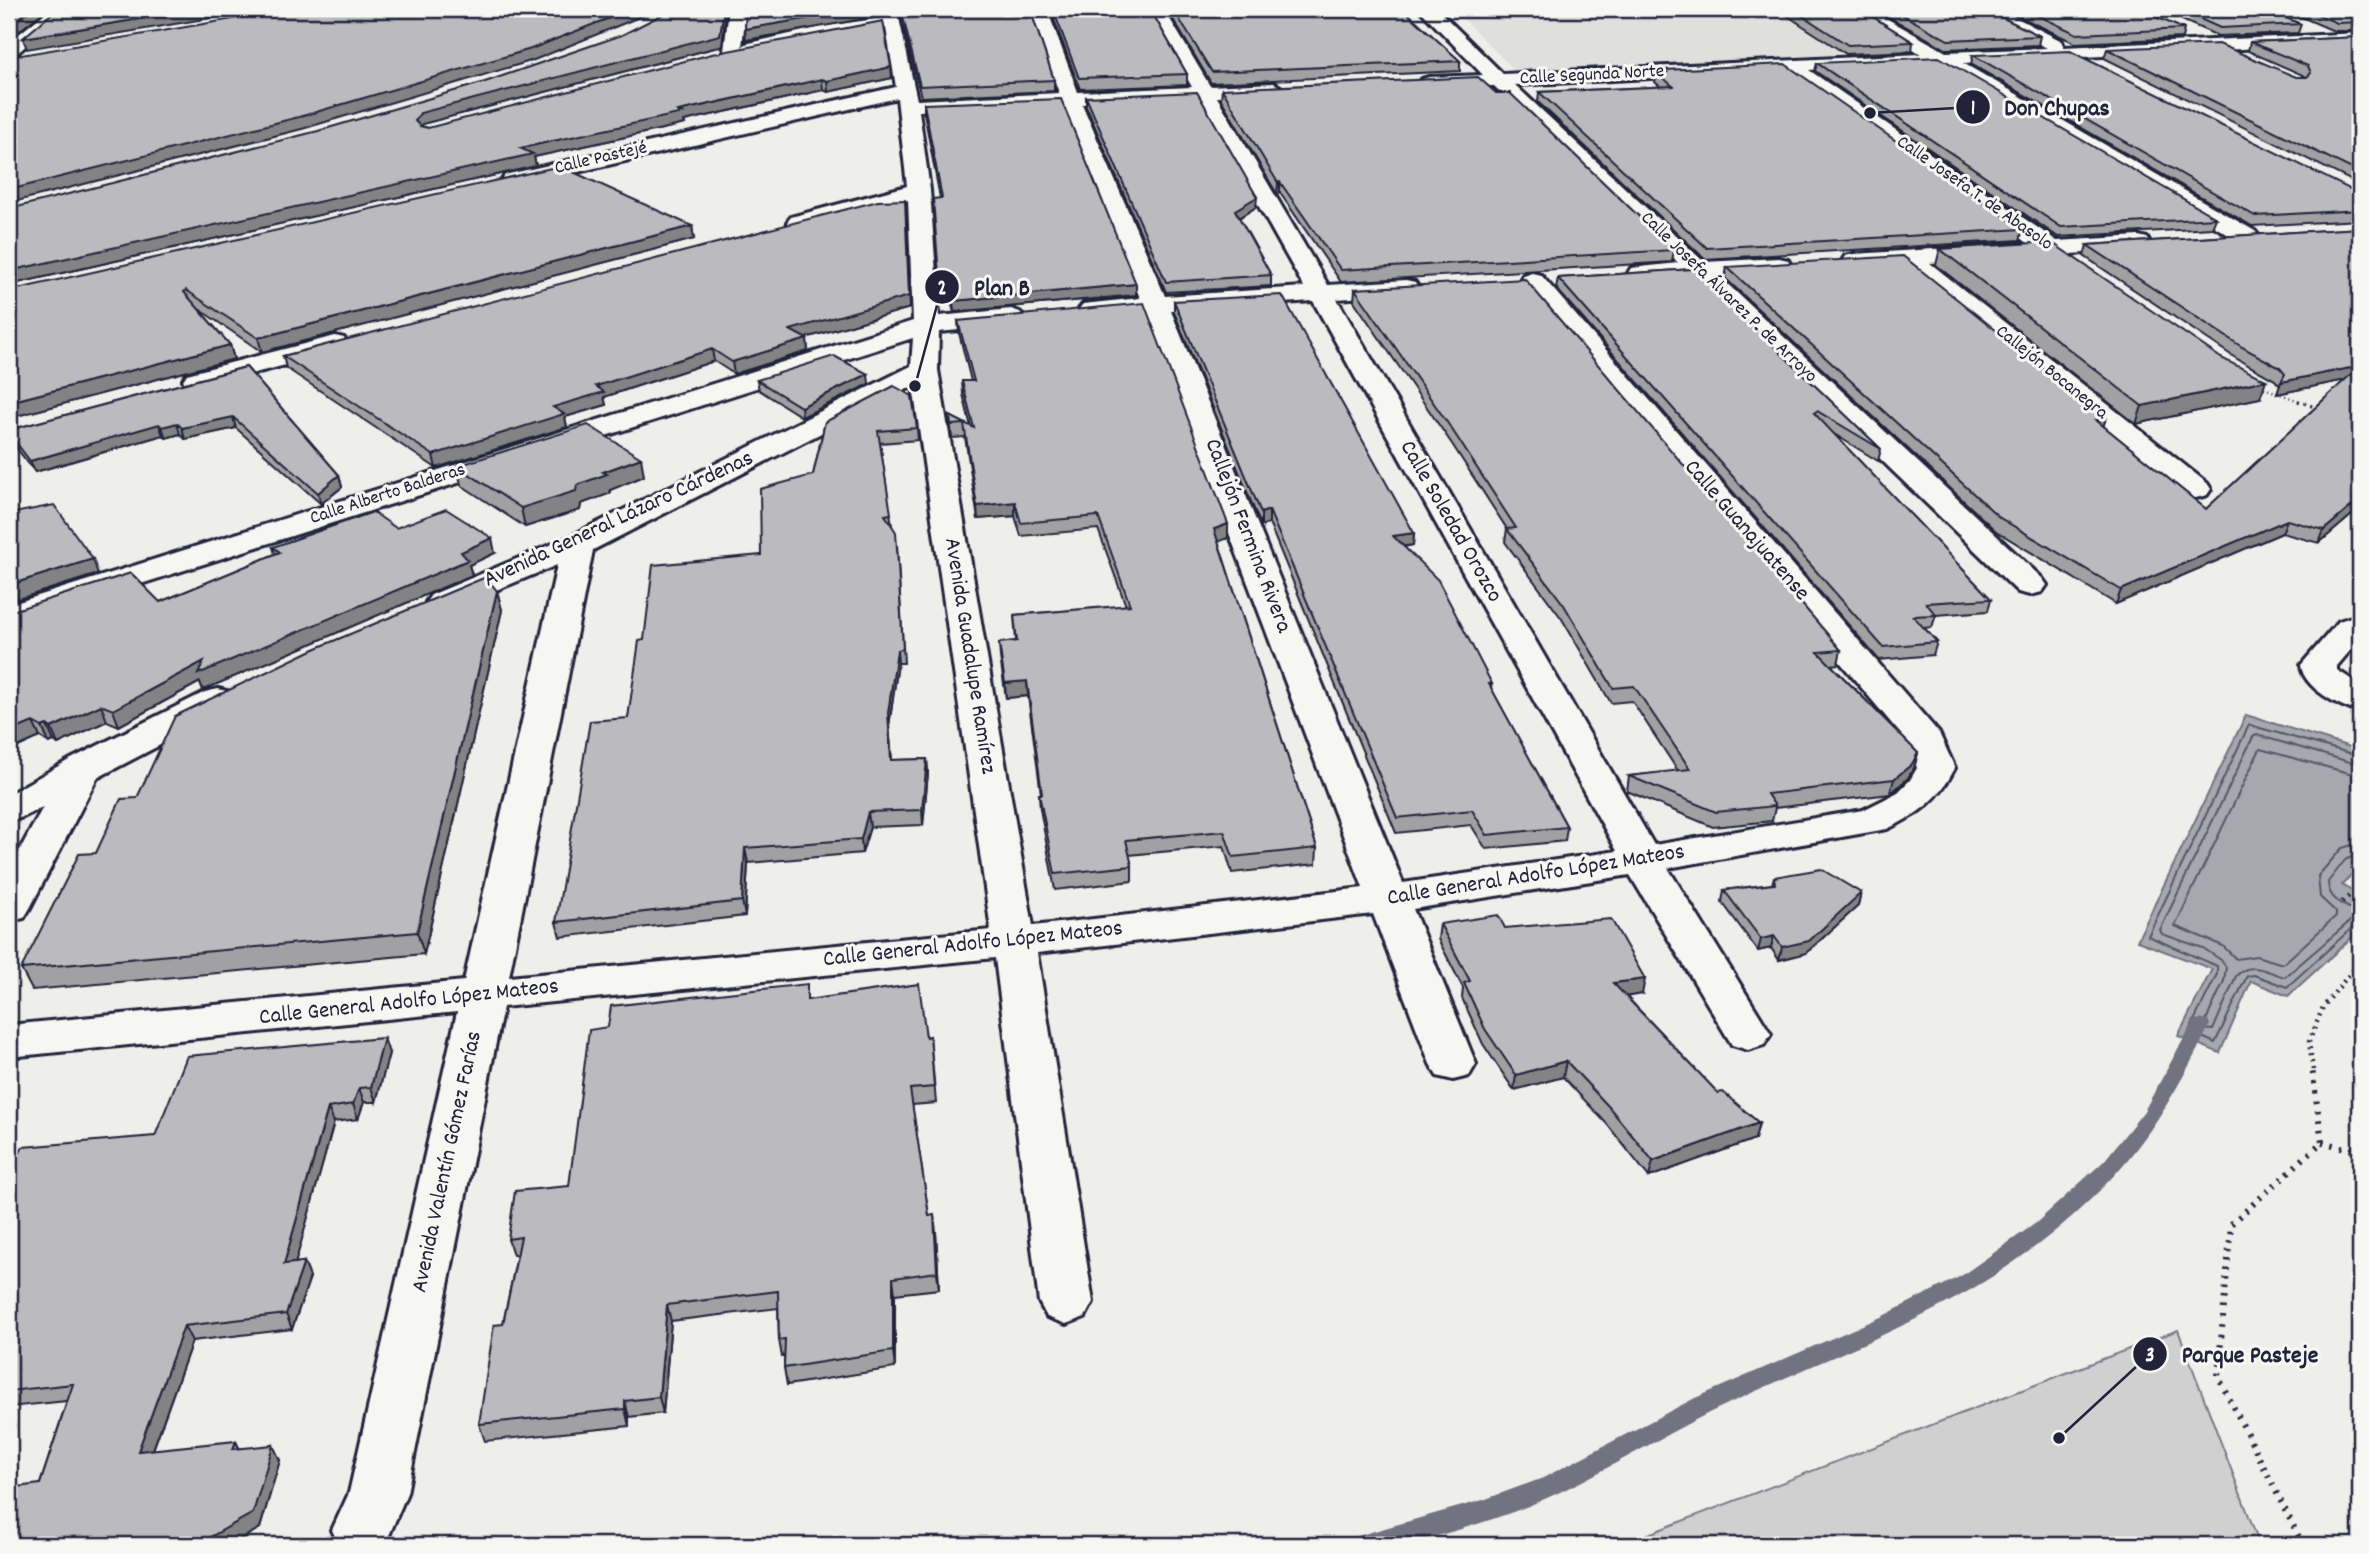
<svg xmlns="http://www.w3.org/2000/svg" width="2369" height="1554" font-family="Dekko,sans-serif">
	<rect width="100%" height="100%" fill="#eeeeeb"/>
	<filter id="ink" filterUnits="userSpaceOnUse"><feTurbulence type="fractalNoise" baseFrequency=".0143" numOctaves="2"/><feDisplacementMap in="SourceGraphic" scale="14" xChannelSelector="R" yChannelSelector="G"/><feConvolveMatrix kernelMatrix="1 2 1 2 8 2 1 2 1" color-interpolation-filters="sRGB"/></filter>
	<g filter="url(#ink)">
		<path fill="#dfdfde" d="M1453 9H1775L1852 60 1519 75Z"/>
		<path fill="#d0d0d1" stroke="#797986" stroke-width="2" d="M2178 1330 2260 1545H1620Z"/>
		<path fill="#a7a7af" stroke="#727281" stroke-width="2" d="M2246 715 2360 750V866L2342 885 2360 896V930L2288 996 2251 981 2220 1053 2178 1036 2212 969 2137 941Z"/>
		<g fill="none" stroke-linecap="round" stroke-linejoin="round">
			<g stroke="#575769" stroke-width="2">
				<path d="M2360 756 2249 725 2148 936 2217 966V974L2189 1031 2215 1043 2247 976 2254 975 2287 987 2353 927 2360 926"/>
				<path d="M2360 765 2257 735 2253 737 2160 930 2162 934 2203 948 2221 960 2226 967 2224 981 2202 1029 2213 1030 2236 976C2251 960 2267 972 2285 977L2356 916V911C2342 905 2328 899 2328 882L2345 860 2360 853"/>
				<path d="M2360 776 2260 749 2175 926 2223 946 2236 959 2256 956 2283 964 2336 916V912L2320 897 2318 876 2342 848 2360 843"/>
			</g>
			<path fill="#727281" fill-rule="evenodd" d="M2201 1019 2208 1020 2210 1025C2172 1101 2140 1156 2076 1213 1971 1308 1858 1343 1734 1401 1674 1428 1619 1464 1560 1492 1525 1509 1488 1521 1451 1532 1436 1536 1420 1542 1405 1545 1388 1548 1369 1545 1352 1545L1355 1537 1364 1534 1483 1500 1543 1478 1695 1398 1881 1317 1961 1276 2036 1223 2104 1161 2144 1111 2194 1020Z"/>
			<g stroke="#22223b" stroke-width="6">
				<g id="street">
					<path d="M50 9H69L15 55 9 56V42Z"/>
					<path d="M729 9H746L742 47 745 44 826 26 883 18 881 9H897L917 100 1059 93 1030 9H1047L1078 92 1192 87 1147 9H1164L1210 86 1274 83 1284 89 1274 95 1217 97 1328 285 1406 280 1415 282 1418 287 1415 292 1406 294 1337 299 1654 845 1863 810 1897 793 1910 780 1917 768 1908 743 1523 285 1520 280 1523 275 1532 273 1541 275 1939 733 1955 768C1939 800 1919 814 1887 829L1668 868 1771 1034 1764 1045 1748 1050 1732 1045 1630 875 1413 909 1476 1064 1469 1076 1453 1080 1437 1076 1430 1064 1373 914 1037 953 1093 1302 1085 1317 1066 1324 1047 1317 1039 1302 995 958 503 1007 407 1493 385 1545H339L332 1530 349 1493 457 1012 9 1057V1025L464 981 557 565 443 612 431 609 426 602 431 595 567 538 911 366 913 338 9 626V605L913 321 908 200 799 229 791 227 787 222 791 217 907 186 897 98 513 187 505 185 502 180 505 175 513 173 896 87 886 28 826 36 751 53 742 49 739 55 733 56 724 51ZM1198 98 1304 287 1165 296 1082 104ZM1063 105 1140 298 1083 304 1079 309 1083 314 1092 317 1146 313 1363 888 1033 926 938 370 939 332 1011 325 1020 322 1024 317 1020 312 1011 309 939 316 930 190 919 111ZM1313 301 1617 851 1403 883 1171 311ZM913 386 991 930 509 977 593 550Z"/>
					<path d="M1419 9H1437L1503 74 1921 54 1850 9H1870L1946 52 2047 48 1980 13 1978 9H1999L2062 41 2064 47 2360 33V43L1963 63 2255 231 2259 236 2255 241H2239L1939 64 1809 70 2057 241 2139 236 2147 238 2151 243 2147 248 2072 254 2068 259 2060 261 2047 256 1930 263 2207 483 2211 489 2207 495 2196 498 2185 495 1902 265 1854 268 1845 266 1842 261 1845 256 1854 254 2028 243 1785 71 1515 85 1704 262 1779 258 1788 260 1791 265 1788 270 1779 272 1719 276 2042 578 2047 585 2042 592 2030 595 2018 592 1692 277 1640 280 1631 278 1628 273 1631 268 1678 263 1494 86 1422 87 1419 83 1422 79 1429 77 1483 75Z"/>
					<path d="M335 336 344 338 348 344 344 350 197 388 187 386 183 380 187 374Z"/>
					<path d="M2360 614V639L2337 666V670L2360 685V712C2340 707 2303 688 2301 665L2339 621Z"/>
					<path d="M218 689 231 692 236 700 231 708 97 778 30 908 24 918 9 921V870L43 807 23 817 9 821V794L69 760 205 692Z"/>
				</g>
			</g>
			<path stroke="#22223b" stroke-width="2.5" stroke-dasharray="1 3.5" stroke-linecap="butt" d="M2264 388 2302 402"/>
			<path stroke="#22223b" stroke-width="3.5" stroke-dasharray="2 4.5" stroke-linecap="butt" d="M2298 401 2320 409"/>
			<g stroke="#22223b" stroke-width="4.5" stroke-dasharray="2 5" stroke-linecap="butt">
				<path d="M2342 902 2360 887"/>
				<path d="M2313 1070 2309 1042 2323 1007 2360 961"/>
			</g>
			<g stroke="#22223b" stroke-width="6" stroke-dasharray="2.5 7" stroke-linecap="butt">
				<path d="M2322 1142 2360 1152"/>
				<path d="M2303 1545 2218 1376 2231 1224 2322 1142 2312 1068"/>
			</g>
			<use href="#street" fill="#f6f6f2" fill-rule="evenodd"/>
		</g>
		<g fill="#a1a1a4" stroke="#22223b" stroke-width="2">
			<path d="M899 9H1030L1054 80V91L921 97Z"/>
			<path d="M1050 9H1150L1187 74V85L1080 89Z"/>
			<path d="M1167 9H1403L1460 61V71L1211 83Z"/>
			<path d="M1777 9H1860L1913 42 1912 51 1846 54Z"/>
			<path d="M1875 9H1985L2040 36 2038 45 1946 49Z"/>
			<path d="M2004 9H2137L2184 29 2182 38 2075 43Z"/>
			<path d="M2157 9H2263L2301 24 2298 33 2218 36Z"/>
			<path d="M2283 9H2360V31H2334Z"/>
			<path d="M2360 37V185L2104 58 2107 49 2296 77H2306L2305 76 2248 51 2250 42Z"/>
			<path d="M722 46 422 124 421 126 428 128 891 67 892 78 828 92 823 90 684 121 685 124 534 157 536 166 9 285V209Z"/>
			<path d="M1973 55 2360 194V220L2252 226 1971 64Z"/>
			<path d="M1817 63 2216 218 2212 228 2058 237 1815 71Z"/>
			<path d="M1665 70 2023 229 2020 240 1705 259 1538 102 1539 92 1661 87 1655 82 1657 73H1664Z"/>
			<path d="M1222 89 1674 250 1672 262 1341 282 1280 193 1277 194 1221 99Z"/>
			<path d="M1086 97 1256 207 1239 218 1271 275V286L1166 292 1086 106Z"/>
			<path d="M924 104 1136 284V295L954 312 949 296 940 299V198L924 113Z"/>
			<path d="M906 211 910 308 805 338 807 339 808 351 734 374 714 361 604 397 606 405 565 417 567 427 436 468 286 368 283 356Z"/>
			<path d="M692 226 694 239 262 352 199 309 230 345 234 359 9 418V291Z"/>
			<path d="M2360 228V508L2319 543 2282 533 2116 604 1996 531 1725 278 1727 267 2106 418 2103 426 2206 509 2345 380 2277 394 2280 386 2275 380 2237 359 2084 256 2087 245Z"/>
			<path d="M1940 249 2260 398 2136 424 1936 265Z"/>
			<path d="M1693 269 1881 449 1878 461 1834 434 1991 599 1988 611 1936 615 1932 627 1924 628 1937 642 1933 655 1879 660 1556 288 1558 278Z"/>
			<path d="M1355 289 1841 650 1838 664 1831 665 1918 753 1914 768 1908 778 1890 794 1775 808 1772 821 1713 827 1627 791 1629 776 1678 771 1632 701 1611 703 1562 619 1505 542 1507 529 1452 444 1354 301Z"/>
			<path d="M1174 301 1414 533 1413 545 1404 547 1492 684 1491 688 1567 827 1565 841 1486 849 1471 825 1396 833 1269 523 1261 526 1174 312Z"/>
			<path d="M958 321 1228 538 1218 541 1317 848 1316 864 1232 873 1224 846 1129 855 1132 866V881L1055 890 1040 809 1039 794H1041L1028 696 1006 698 1000 657 999 643 1016 641 1014 615 1126 606 1098 529 1021 536 1015 516 978 519 965 437 952 438 951 428 950 416 971 427 963 394 962 381H971L959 333Z"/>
			<path d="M246 367 339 475 342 487 321 504 236 428 185 439 180 434 166 438 163 435 35 472 11 441 9 436V430Z"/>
			<path d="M757 380 869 384 802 417 759 390Z"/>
			<path d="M825 422 917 428 918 440 880 443 892 526 897 544 904 663H898L889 726 892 760 927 759 928 773 923 825 870 827 862 853 748 863 745 916 560 937 556 922 628 718 644 640 761 555 813 475Z"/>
			<path d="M457 466 644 476 610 490 611 493 581 504 580 510 525 527 461 485Z"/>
			<path d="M396 528 495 553 469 565 472 575 203 690 200 682 119 726 107 721 58 744 54 741 49 743 40 737 9 751V612L160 602 275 554 273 547Z"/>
			<path d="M497 591 502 610 424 954 32 990 21 969 96 853 137 798Z"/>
			<path d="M1774 877 1861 893 1858 906 1806 953 1779 960 1771 948 1758 951 1722 902 1724 890 1772 884Z"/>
			<path d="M1440 924 1505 928 1642 994 1626 996 1718 1093 1759 1123 1755 1139 1649 1177 1606 1123 1563 1077 1514 1090 1483 1044 1462 998 1463 988 1438 939Z"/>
			<path d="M809 999 926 1037 930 1036 936 1103 912 1105 929 1216 936 1232 939 1289 895 1294V1368L787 1385 784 1368V1356L782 1357 779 1340 778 1308 671 1321 663 1413 629 1417V1426L485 1441 479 1424 503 1324 517 1255H513L508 1239 569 1186Z"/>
			<path d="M389 1053 376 1102H364L358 1119 334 1122 295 1263 304 1262 310 1277 292 1329 192 1341 153 1450 239 1448 280 1460 260 1528 230 1545H9L40 1484 67 1401 9 1407V1170L155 1136Z"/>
		</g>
		<g fill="#838386" stroke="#22223b" stroke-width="2">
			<path d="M31 9H47L9 39V26Z"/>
			<path d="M201 9H264L27 49 23 38Z"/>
			<path d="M632 9H659L534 60 302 129 9 203V190Z"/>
			<path d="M724 9H726L722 46 422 124 418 133 415 121 420 113Z"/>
			<path d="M862 9H879L880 16 746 40 745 29Z"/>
			<path d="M891 67 892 78 828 92 827 81Z"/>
			<path d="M822 79 823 90 684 121 685 124 534 157 536 166 9 285V271L678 111Z"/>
			<path d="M1280 182V193L1277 194 1278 183Z"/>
			<path d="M1257 197 1256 207 1235 220V210Z"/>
			<path d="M906 211 910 308 792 342 790 330Z"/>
			<path d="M692 226 694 239 262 352 258 338Z"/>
			<path d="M1136 284V295L954 312 953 301Z"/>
			<path d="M949 285V296L940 299V288Z"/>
			<path d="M807 339 808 351 734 374 732 362Z"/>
			<path d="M230 345 234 359 9 418V402Z"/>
			<path d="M712 349 714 361 604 397 606 405 565 417 567 427 436 468 433 455 553 407 596 386Z"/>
			<path d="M2360 366 2356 378 2277 394 2281 382Z"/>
			<path d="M868 374 869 384 802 417 801 407Z"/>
			<path d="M2266 380 2260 398 2136 424 2142 406Z"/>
			<path d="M233 417 236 428 185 439 182 428Z"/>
			<path d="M2106 418 2102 431 2096 420Z"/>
			<path d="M177 423 180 434 166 438 162 427Z"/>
			<path d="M159 424 163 435 35 472 30 461Z"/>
			<path d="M641 458 644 476 610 490 611 493 581 504 580 510 525 527 521 508 577 485 603 472Z"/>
			<path d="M339 475 342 487 321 504 318 493Z"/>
			<path d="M2360 499V508L2319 543 2324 530Z"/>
			<path d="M1015 502V516L978 519 977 506Z"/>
			<path d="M1269 510V523L1261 526V513Z"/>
			<path d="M2287 520 2282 533 2116 604 2121 590Z"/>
			<path d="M1228 524V538L1214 543V529Z"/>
			<path d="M1414 533 1413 545 1392 548 1393 536Z"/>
			<path d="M492 538 495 553 469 565 472 575 203 690 200 682 119 726 113 710 204 661 461 552Z"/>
			<path d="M93 559 98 574 9 602V585Z"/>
			<path d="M497 591 502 610 424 954 417 932Z"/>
			<path d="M897 650 898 663 889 726 893 774 888 713Z"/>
			<path d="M1027 681 1028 696 1006 698 1005 683Z"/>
			<path d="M101 705 107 721 58 744 51 728Z"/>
			<path d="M33 722 40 737 9 751V732Z"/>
			<path d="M47 725 54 741 49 743 42 727Z"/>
			<path d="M1918 753 1914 768 1908 778 1890 794 1894 779Z"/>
			<path d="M927 759 928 773 923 825 922 810Z"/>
			<path d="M868 812 870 827 862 853 861 839Z"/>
			<path d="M745 848 748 863 745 916 742 901Z"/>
			<path d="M1861 893 1858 906 1806 953 1779 960 1782 947Z"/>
			<path d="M1774 936 1771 948 1758 951 1761 939Z"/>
			<path d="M1645 979 1642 994 1611 999 1613 983Z"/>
			<path d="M384 1038 389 1053 376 1102 371 1087Z"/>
			<path d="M1566 1061 1563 1077 1514 1090 1516 1075Z"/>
			<path d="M359 1088 364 1102 358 1119 353 1104Z"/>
			<path d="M328 1108 334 1122 291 1279 284 1264Z"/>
			<path d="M1759 1123 1755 1139 1649 1177 1653 1161Z"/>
			<path d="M934 1215 936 1232 939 1289 937 1272Z"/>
			<path d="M304 1262 310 1277 292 1329 286 1314Z"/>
			<path d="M893 1278 895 1294V1368L893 1351Z"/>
			<path d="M667 1305 671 1321 663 1413 659 1397Z"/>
			<path d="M184 1326 192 1341 147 1466 138 1451Z"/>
			<path d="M625 1401 629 1417V1426L625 1409Z"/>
			<path d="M236 1441 243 1456 233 1449Z"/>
			<path d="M273 1445 280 1460 260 1528 230 1545H196Z"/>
		</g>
		<g fill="#bbbbbf" stroke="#22223b" stroke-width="2">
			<path d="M9 9H31L9 26Z"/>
			<path d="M57 9H201L23 38Z"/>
			<path d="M292 9H632L531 49 299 117 9 190V57Z"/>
			<path d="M673 9H724L720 35 420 113 415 121 420 126 428 128 712 54 883 21 891 67 827 81 822 79 678 111 683 113 520 148 533 154 9 271V209L318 131 485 82 622 35Z"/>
			<path d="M746 9H862L745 29Z"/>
			<path d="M901 9H1030L1054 80 920 86Z"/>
			<path d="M1053 9H1150L1187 74 1079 78Z"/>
			<path d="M1173 9H1403L1460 61 1212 72Z"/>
			<path d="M1792 9H1860L1913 42 1848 45Z"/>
			<path d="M1892 9H1985L2040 36 1948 40Z"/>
			<path d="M2024 9H2137L2184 29 2077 34Z"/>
			<path d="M2178 9H2263L2301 24 2220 28Z"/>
			<path d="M2305 9H2360V22L2337 23Z"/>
			<path d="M2360 37V173L2107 49 2219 44 2296 77H2307L2311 73 2308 66 2250 42Z"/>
			<path d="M2070 51 2360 194V210L2255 216 1973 55Z"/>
			<path d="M1939 57 2216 218 2061 227 1817 63Z"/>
			<path d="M1785 64 2023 229 1707 248 1539 92 1673 86 1657 73 1667 72 1665 70Z"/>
			<path d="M1478 77 1496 93H1510L1674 250 1341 270 1280 182 1278 183 1222 89Z"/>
			<path d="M1197 92 1257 197 1235 210 1271 275 1166 282 1086 97Z"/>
			<path d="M1061 99 1136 284 953 301 949 285 940 288 933 199 942 198 924 104Z"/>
			<path d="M560 166 692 226 258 338 186 290 184 292 230 345 9 402V291Z"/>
			<path d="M905 200 909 296 790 330 807 339 732 362 712 349 596 386 604 392 553 407 564 414 433 455 283 356 878 201Z"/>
			<path d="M2360 228V366L2281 382 2285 374 2280 368 2242 347 2087 245Z"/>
			<path d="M2051 242 2221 358 2266 380 2142 406 1940 249Z"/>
			<path d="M1903 256 2106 418 2096 420 2206 509 2360 366V499L2324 530 2287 520 2121 590 2000 518 1727 267Z"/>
			<path d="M1693 269 1881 449 1817 411 1814 413 1991 599 1926 603 1936 615 1913 616 1937 642 1883 647 1558 278Z"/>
			<path d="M1525 279 1841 650 1818 652 1918 753 1912 764 1894 779 1767 794 1775 806 1716 812 1629 776 1690 769 1634 686 1613 688 1564 605 1507 529 1516 528 1453 431 1355 289Z"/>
			<path d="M1282 295 1414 533 1393 536 1438 580 1492 684H1489L1567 827 1487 835 1472 810 1397 818 1269 510 1261 513 1174 301Z"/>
			<path d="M1144 303 1228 524 1214 529 1317 848 1233 857 1224 831 1126 840 1132 866 1055 874 1039 794H1042L1027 681 1005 683 999 643 1017 641 1014 615 1130 605 1098 516 1021 523 1015 502 977 506 964 424 951 425 950 416 974 428 962 381H974L958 321Z"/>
			<path d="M834 356 868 374 801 407 757 380Z"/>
			<path d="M246 367 339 475 318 493 233 417 182 428 177 423 162 427 159 424 30 461 9 433V430Z"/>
			<path d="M894 386 912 396 917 428 878 431 891 514 885 515 896 532 903 649 897 650 888 713 891 760 927 759 922 810 868 812 861 839 745 848 742 901 556 922 590 721 628 718 639 641 644 640 653 565 761 555 760 489 813 475 825 422Z"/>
			<path d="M588 425 641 458 603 472 607 474 577 485 576 491 521 508 457 466Z"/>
			<path d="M54 505 93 559 9 585V514Z"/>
			<path d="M446 509 492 538 461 552 468 560 198 674 204 661 113 710 101 705 51 728 47 725 42 727 33 722 9 732V612L131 573 160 602 280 552 273 547 373 512 396 528Z"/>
			<path d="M486 577 497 591 417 932 21 969 79 854 96 853 121 799 137 798 175 716 312 650Z"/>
			<path d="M1821 869 1861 893 1809 941 1782 947 1774 936 1761 939 1724 890 1775 884 1774 877Z"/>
			<path d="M1498 915 1505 928 1611 919 1645 979 1613 983 1718 1093 1723 1092 1759 1123 1653 1161 1609 1107 1566 1061 1516 1075 1485 1029 1464 983 1470 981 1440 924Z"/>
			<path d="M807 984V1000L919 984 926 1037 930 1036 934 1087 910 1089 929 1216 934 1215 937 1272 893 1278V1351L784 1368 785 1339 779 1340 778 1291 667 1305 659 1397 625 1401V1409L479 1424 494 1325 503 1324 521 1237 508 1239 515 1191 569 1186 589 1030 608 1027 611 1006Z"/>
			<path d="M384 1038 371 1087 359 1088 353 1104 328 1108 284 1264 304 1262 286 1314 184 1326 138 1451 236 1441 233 1449 273 1445 253 1513 196 1545H26L28 1542 9 1545V1488L40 1484 73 1384 9 1391V1170H10L23 1147 155 1136 187 1056Z"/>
		</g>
	</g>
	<g text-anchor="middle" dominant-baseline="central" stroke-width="6" stroke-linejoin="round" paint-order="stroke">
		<g font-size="19" fill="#22223b" stroke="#f6f6f2">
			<text transform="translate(1592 76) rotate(-3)">Calle Segunda Norte</text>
			<text transform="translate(601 159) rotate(-13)">Calle Pastejé</text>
			<text transform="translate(1974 194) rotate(35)">Calle Josefa T. de Abasolo</text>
			<text transform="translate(1728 298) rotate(44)">Calle Josefa Álvarez P. de Arroyo</text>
			<text transform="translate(2051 373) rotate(39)">Callejón Bocanegra</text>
			<text transform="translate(388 495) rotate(-18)">Calle Alberto Balderas</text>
		</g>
		<g font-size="23" fill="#22223b" stroke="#f6f6f2">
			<text transform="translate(619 520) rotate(-25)">Avenida General Lázaro Cárdenas</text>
			<text transform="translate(1450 522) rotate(60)">Calle Soledad Orozco</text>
			<text transform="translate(1746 531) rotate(49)">Calle Guanajuatense</text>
			<text transform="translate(1247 536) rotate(69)">Callejón Fermina Rivera</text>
			<text transform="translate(969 656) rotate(81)">Avenida Guadalupe Ramírez</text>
			<text transform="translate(1536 876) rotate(-9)">Calle General Adolfo López Mateos</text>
			<text transform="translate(973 945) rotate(-6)">Calle General Adolfo López Mateos</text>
			<text transform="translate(409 1003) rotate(-6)">Calle General Adolfo López Mateos</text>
			<text transform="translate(448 1162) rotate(-78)">Avenida Valentín Gómez Farías</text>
		</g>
	</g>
	<path fill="none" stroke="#22223b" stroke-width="2.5" d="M1870 113L1973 107M915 386L942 287M2059 1438L2150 1354"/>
	<g fill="#22223b" stroke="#f6f6f2" stroke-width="2.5">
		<circle cx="1870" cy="113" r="7"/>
		<circle cx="915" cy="386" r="7"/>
		<circle cx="2059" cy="1438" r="7"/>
		<circle cx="1973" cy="107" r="18"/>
		<circle cx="942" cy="287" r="18"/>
		<circle cx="2150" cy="1354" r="18"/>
	</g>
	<g font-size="21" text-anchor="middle" font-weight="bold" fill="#fff">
		<text x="1973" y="114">1</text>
		<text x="942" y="294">2</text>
		<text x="2150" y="1361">3</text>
	</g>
	<g font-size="24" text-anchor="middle" font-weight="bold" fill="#22223b" stroke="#f6f6f2" stroke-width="6" stroke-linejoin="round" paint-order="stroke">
		<text x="2057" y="115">Don Chupas</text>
		<text x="1002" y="295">Plan B</text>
		<text x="2250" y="1362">Parque Pasteje</text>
	</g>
	<rect width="2369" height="1554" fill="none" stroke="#f6f6f2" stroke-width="35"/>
	<rect x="18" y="18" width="2334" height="1519" fill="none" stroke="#22223b" stroke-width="2.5" filter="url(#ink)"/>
</svg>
